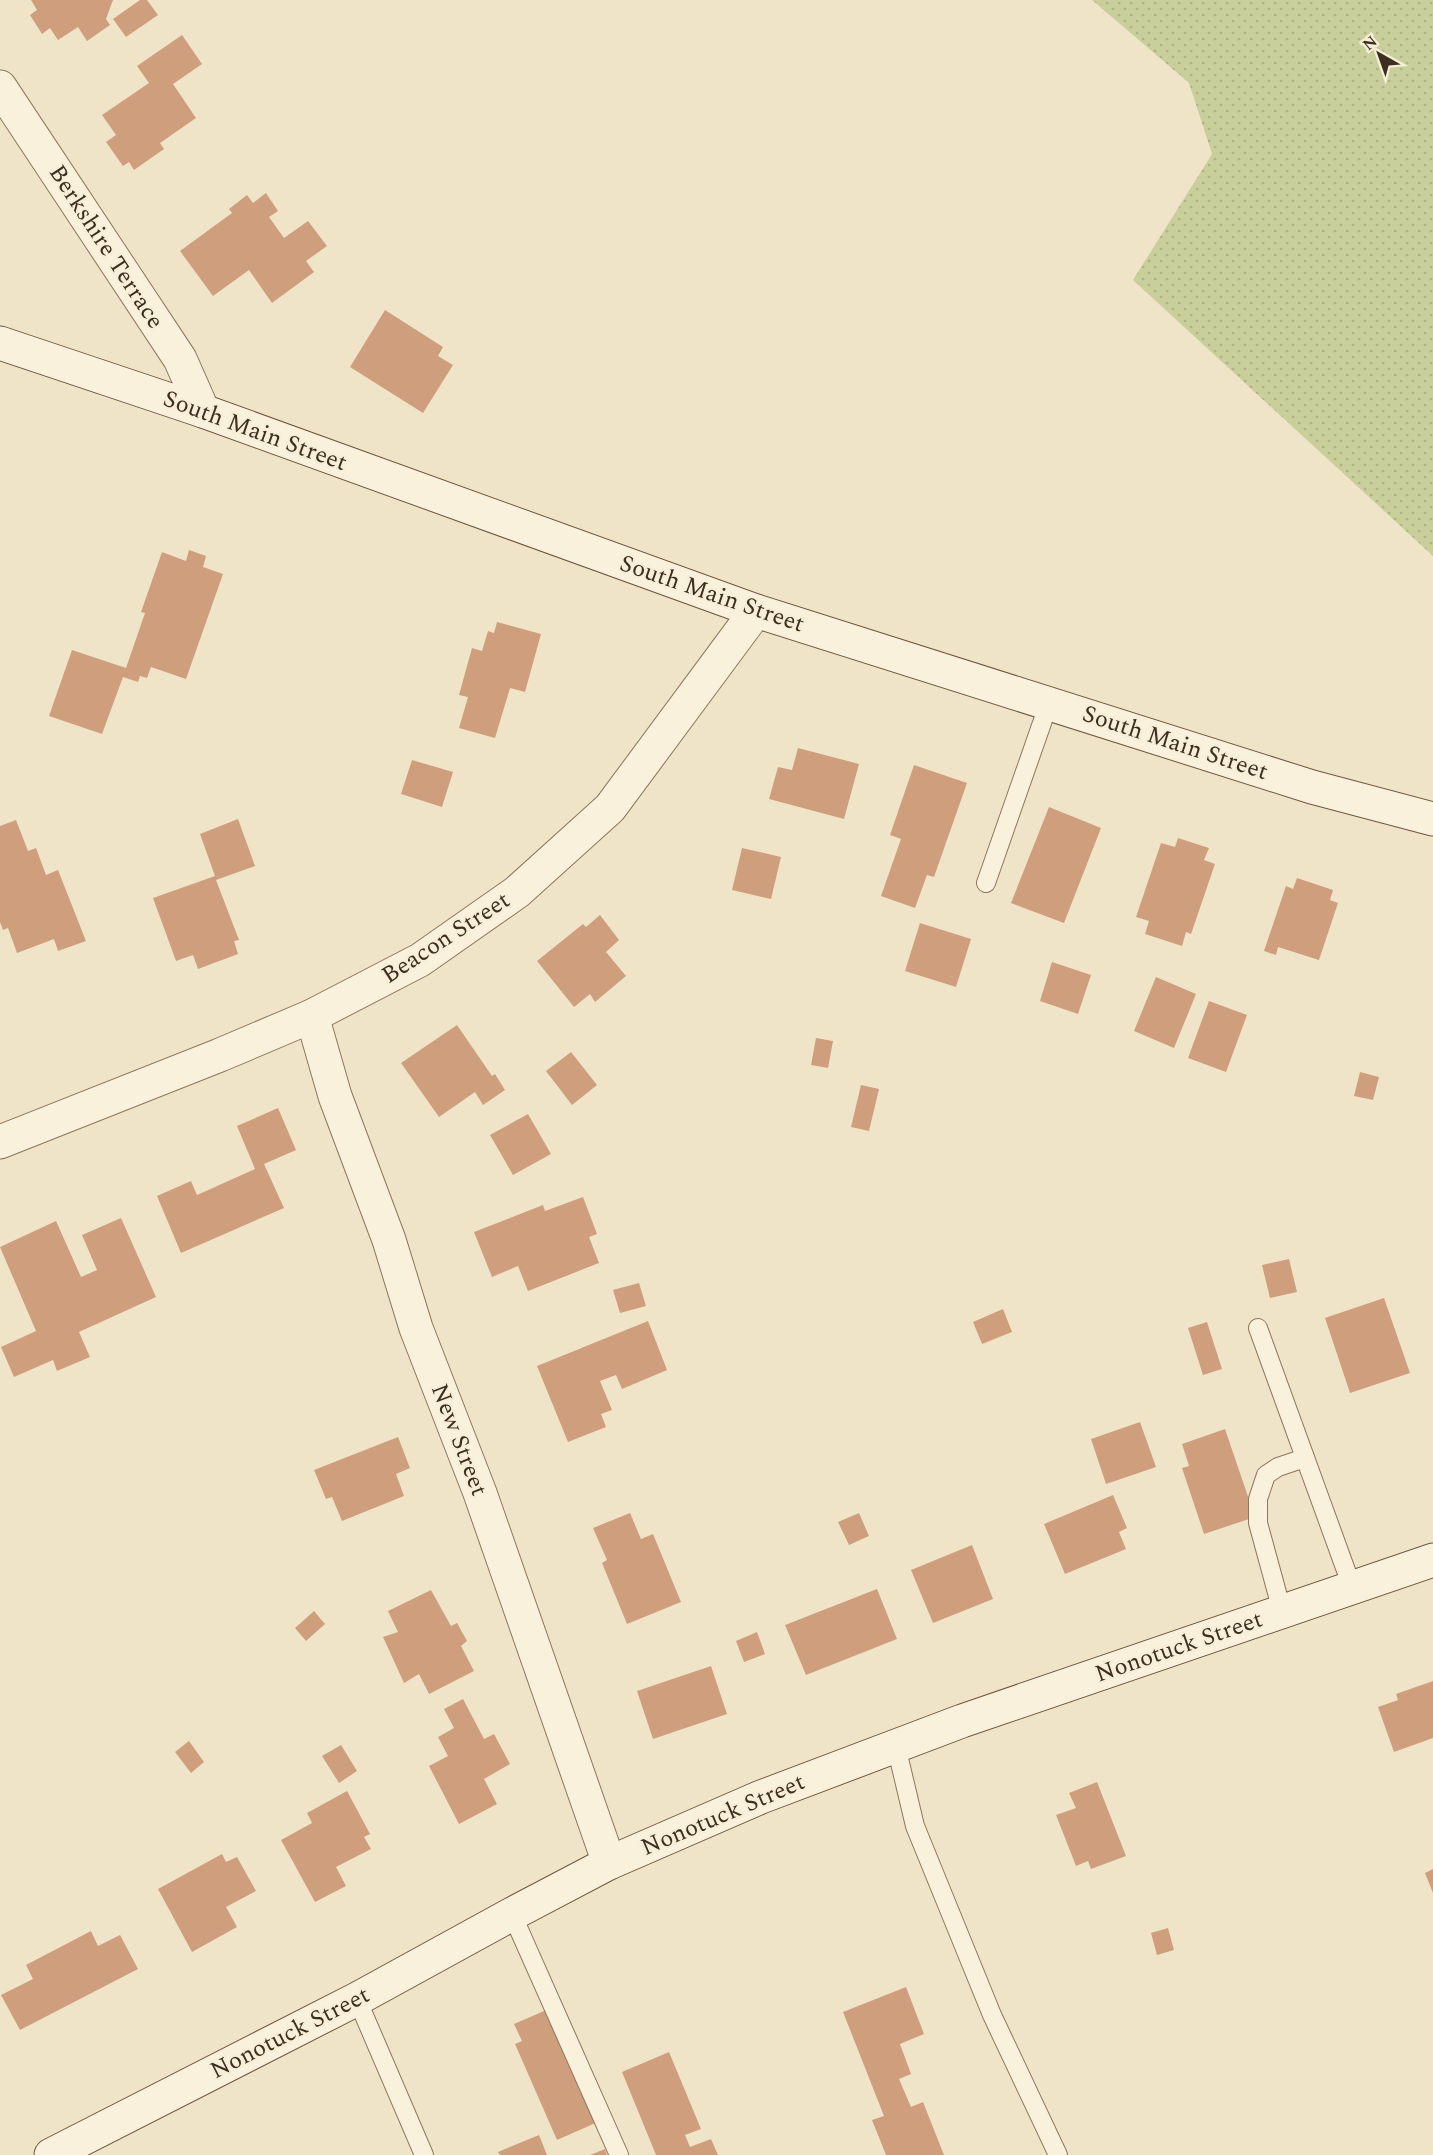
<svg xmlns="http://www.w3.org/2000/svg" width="1433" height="2155" font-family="Spectral,serif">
	<defs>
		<pattern id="grass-dots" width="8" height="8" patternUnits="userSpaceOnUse" patternTransform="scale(1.5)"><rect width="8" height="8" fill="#c9cf9b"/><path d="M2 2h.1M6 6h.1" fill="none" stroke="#aeb285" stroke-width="1.8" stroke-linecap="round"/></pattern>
	</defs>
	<rect width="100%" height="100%" fill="#f0e4c8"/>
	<path fill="url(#grass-dots)" d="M1092 0H1433V556L1133 280 1212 154 1189 83Z"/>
	<g fill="#cf9f7d">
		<path d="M31 0H113L106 19 110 25 87 41 78 27 58 40 50 28 42 34 30 15 37 10Z"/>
		<path d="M140 0H147L158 15 126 37 113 19Z"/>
		<path d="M182 35 202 64 173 84 196 118 160 143 164 149 134 170 129 162 123 166 106 142 116 135 102 115 149 83 137 66Z"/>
		<path d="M266 193 278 211 269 217 284 238 308 221 327 246 306 261 314 272 272 303 249 270 213 296 180 251 232 213 229 209 247 195 253 203Z"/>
		<path d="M385 310 443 347 438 356 453 365 423 413 350 367Z"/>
		<path d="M189 550 206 556 203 567 223 574 186 679 151 667 147 678 140 676 138 682 123 677 102 734 49 716 72 650 126 668 145 613 141 612 162 552 186 561Z"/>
		<path d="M497 622 541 634 525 692 510 688 495 738 459 728 468 697 459 695 472 648 482 651 488 631 494 633Z"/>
		<path d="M798 748 859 764 844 819 769 799 778 767 792 770Z"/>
		<path d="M412 760 453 772 442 807 401 794Z"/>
		<path d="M914 765 967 783 934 877 927 875 915 908 881 896 901 839 890 835Z"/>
		<path d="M1049 807 1101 828 1064 923 1011 903Z"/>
		<path d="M238 819 255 866 216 880 239 940 234 941 238 954 198 969 193 955 176 961 153 898 215 876 200 834Z"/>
		<path d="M16 820 28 851 36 848 46 875 58 870 86 941 58 951 54 939 17 953 8 928 3 930 0 922V826Z"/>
		<path d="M1178 838 1209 848 1204 860 1215 864 1191 934 1186 932 1182 946 1145 934 1149 921 1136 917 1161 843 1175 847Z"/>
		<path d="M742 848 781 857 771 899 732 890Z"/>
		<path d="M1297 878 1333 890 1330 900 1338 903 1319 960 1278 947 1276 955 1264 951 1286 886 1293 889Z"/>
		<path d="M600 915 619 940 606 952 626 976 595 1002 590 994 574 1007 537 961 583 924 586 927Z"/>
		<path d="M920 923 971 939 956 987 905 971Z"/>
		<path d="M1052 962 1091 975 1078 1014 1040 1001Z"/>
		<path d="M1156 977 1196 994 1174 1048 1134 1031Z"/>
		<path d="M1209 1001 1247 1015 1226 1072 1188 1058Z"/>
		<path d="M457 1025 492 1076 495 1074 505 1090 483 1105 475 1092 439 1117 401 1063Z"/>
		<path d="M816 1038 833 1041 828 1068 811 1065Z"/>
		<path d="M571 1052 597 1085 572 1105 546 1071Z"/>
		<path d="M1360 1072 1379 1077 1373 1100 1354 1096Z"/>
		<path d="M861 1085 879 1089 869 1131 851 1127Z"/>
		<path d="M278 1108 296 1150 264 1164 284 1208 181 1253 157 1196 191 1181 197 1195 255 1169 237 1126Z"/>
		<path d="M528 1114 551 1154 513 1175 490 1135Z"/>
		<path d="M583 1197 597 1234 589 1237 599 1263 528 1291 518 1266 492 1277 474 1232 543 1205 545 1211Z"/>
		<path d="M121 1218 156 1297 79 1332 90 1357 57 1371 53 1360 14 1377 1 1347 36 1331 0 1247 56 1221 81 1277 97 1270 82 1235Z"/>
		<path d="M1289 1259 1297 1292 1270 1298 1262 1265Z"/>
		<path d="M639 1283 646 1306 620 1313 613 1290Z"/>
		<path d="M1384 1298 1410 1373 1350 1393 1325 1318Z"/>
		<path d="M1003 1309 1012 1332 982 1344 973 1322Z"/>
		<path d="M648 1321 667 1370 622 1389 616 1375 600 1381 612 1410 601 1414 606 1427 568 1442 537 1366Z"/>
		<path d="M1207 1322 1222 1369 1203 1375 1188 1328Z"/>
		<path d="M1140 1422 1156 1467 1106 1484 1091 1439Z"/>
		<path d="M1225 1429 1255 1517 1204 1534 1182 1468 1189 1466 1182 1444Z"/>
		<path d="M398 1437 410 1468 396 1474 404 1496 342 1521 332 1497 326 1499 314 1470Z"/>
		<path d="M1113 1495 1127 1528 1119 1532 1126 1549 1065 1574 1044 1524Z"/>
		<path d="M630 1513 641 1539 653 1534 681 1602 627 1624 602 1563 607 1560 593 1528Z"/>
		<path d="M859 1513 869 1536 849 1545 838 1522Z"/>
		<path d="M972 1545 993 1599 933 1623 911 1570Z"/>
		<path d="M877 1589 897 1639 806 1675 785 1625Z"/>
		<path d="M431 1590 451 1626 457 1623 467 1641 461 1646 474 1671 429 1694 419 1674 404 1683 383 1637 398 1632 388 1611Z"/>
		<path d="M314 1611 325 1624 306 1641 295 1628Z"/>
		<path d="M757 1632 765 1654 744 1662 736 1641Z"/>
		<path d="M711 1666 727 1714 653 1739 637 1691Z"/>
		<path d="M1433 1681V1738L1394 1752 1378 1707 1398 1700 1396 1694Z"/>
		<path d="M463 1699 484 1739 494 1734 510 1764 484 1779 497 1804 459 1824 429 1766 448 1756 438 1737 454 1728 444 1709Z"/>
		<path d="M189 1741 204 1762 191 1773 175 1752Z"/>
		<path d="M341 1745 357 1771 339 1783 322 1756Z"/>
		<path d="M1097 1782 1126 1856 1091 1869 1088 1861 1076 1866 1056 1815 1076 1808 1069 1793Z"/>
		<path d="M347 1791 370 1834 364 1837 371 1849 336 1867 346 1886 315 1902 281 1840 312 1823 307 1813Z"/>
		<path d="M222 1854 226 1862 237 1857 256 1891 226 1907 237 1927 192 1952 158 1889Z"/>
		<path d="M1433 1869V1893L1425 1873Z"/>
		<path d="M1168 1928 1174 1950 1157 1955 1151 1933Z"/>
		<path d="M91 1931 98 1946 120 1935 138 1969 20 2030 1 1995 33 1979 26 1965Z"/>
		<path d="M906 1987 924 2034 900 2044 911 2074 899 2079 911 2107 923 2102 944 2155H886L872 2120 884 2116 843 2012Z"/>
		<path d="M551 2008 600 2121 557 2140 515 2044 522 2041 514 2024Z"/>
		<path d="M669 2052 701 2129 685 2135 690 2147 711 2139 718 2155H656L622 2072Z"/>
		<path d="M539 2135 547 2155H500L498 2152Z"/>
		<path d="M605 2149 607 2155H590Z"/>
	</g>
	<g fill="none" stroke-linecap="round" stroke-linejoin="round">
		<g stroke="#8d765c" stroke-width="20">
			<g id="lane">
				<path d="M986 883 1049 703"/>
				<path d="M1258 1328 1352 1587"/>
				<path d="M1282 1611 1258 1523V1499L1266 1475 1278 1467 1305 1458"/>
				<path d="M896 1746 915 1826 992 2015 1058 2155"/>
				<path d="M512 1914 619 2155"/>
				<path d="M357 1999 424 2155"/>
			</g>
		</g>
		<g stroke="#8d765c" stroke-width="35">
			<g id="street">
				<path d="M0 87 180 359 203 411"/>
				<path d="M312 1016 335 1096 389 1240 416 1328 480 1493 609 1863"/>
				<path d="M0 1142 220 1055 312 1016 420 960 517 892 610 808 756 611"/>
			</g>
		</g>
		<g stroke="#6f573f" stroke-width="35">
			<g id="secondary">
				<path d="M0 343 203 411 756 611 1312 787 1433 819"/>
				<path d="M51 2155 357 1999 512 1914 609 1863 761 1797 962 1721 1433 1560"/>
			</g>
		</g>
		<use href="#lane" stroke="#faf1dc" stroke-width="18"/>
		<use href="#street" stroke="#faf1dc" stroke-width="33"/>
		<use href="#secondary" stroke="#faf1dc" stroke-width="33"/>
	</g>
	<g text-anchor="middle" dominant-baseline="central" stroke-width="4.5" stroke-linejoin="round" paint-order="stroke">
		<g font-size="24" fill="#3d2e20" stroke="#f7eed8">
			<text transform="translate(106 247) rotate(57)">Berkshire Terrace</text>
			<text transform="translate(255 431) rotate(20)">South Main Street</text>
			<text transform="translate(712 594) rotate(19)">South Main Street</text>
			<text transform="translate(1175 743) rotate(18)">South Main Street</text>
			<text transform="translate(446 938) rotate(-33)">Beacon Street</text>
			<text transform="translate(459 1440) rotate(69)">New Street</text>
			<text transform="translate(1179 1647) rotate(-19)">Nonotuck Street</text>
			<text transform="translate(723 1815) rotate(-23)">Nonotuck Street</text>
			<text transform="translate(290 2033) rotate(-27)">Nonotuck Street</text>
		</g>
	</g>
	<g transform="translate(1379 54) rotate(320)" stroke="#f7eed8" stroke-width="4.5" paint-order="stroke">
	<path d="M0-4.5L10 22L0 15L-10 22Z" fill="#3d2e20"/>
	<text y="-9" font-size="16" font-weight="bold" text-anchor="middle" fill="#3d2e20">N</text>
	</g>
</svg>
